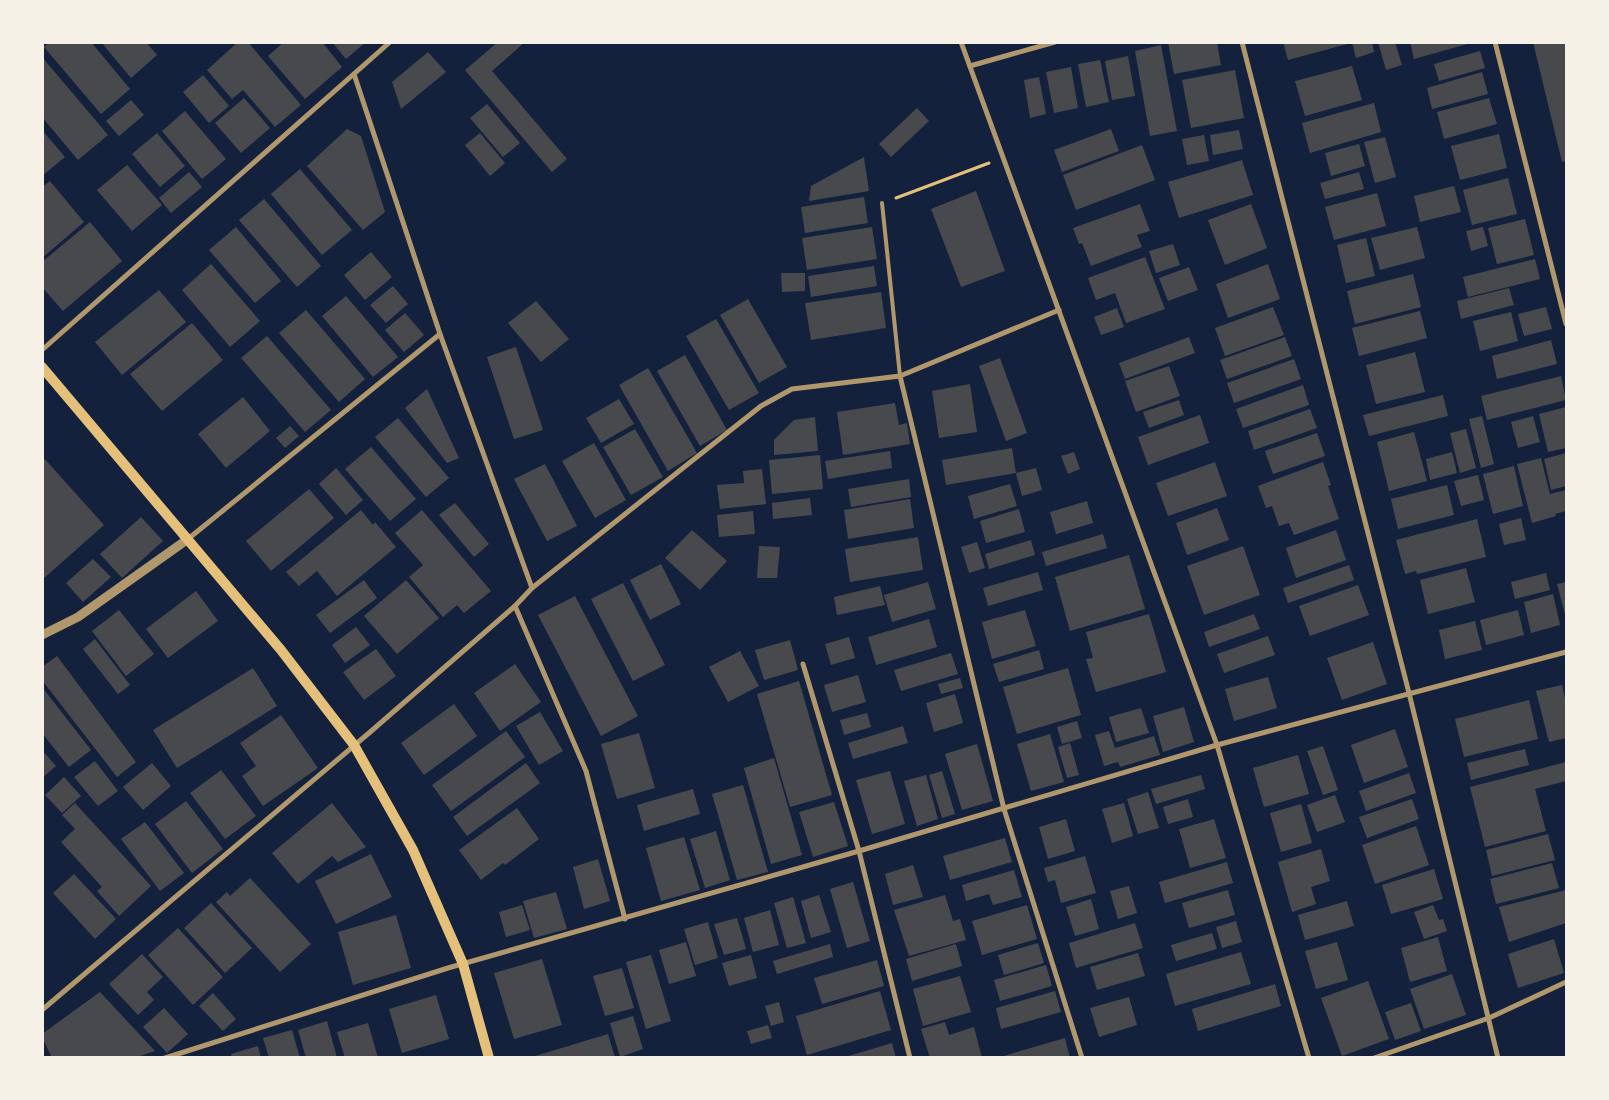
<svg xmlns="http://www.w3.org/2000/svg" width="1609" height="1100" font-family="'PT Sans Narrow',sans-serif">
	<rect width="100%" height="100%" fill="#14213d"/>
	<g fill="#48494c">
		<path d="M50 42H91L130 89 101 114 44 47Z"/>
		<path d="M101 42H146L157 55 131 78Z"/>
		<path d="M238 42H248L301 105 275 127 243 90 232 99 207 70Z"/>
		<path d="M284 42H322L342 67 305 99 268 56Z"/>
		<path d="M332 42H366L346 59Z"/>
		<path d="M498 42H525L492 71 567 159 552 172 465 70Z"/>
		<path d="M1168 42H1217L1221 65 1174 74Z"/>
		<path d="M1283 42H1351V43L1288 60Z"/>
		<path d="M1352 42H1372L1374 52 1356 58Z"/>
		<path d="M1378 42H1395L1402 65 1386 70Z"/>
		<path d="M1410 42H1471V43L1414 59Z"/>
		<path d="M1533 42H1566V161L1562 162Z"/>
		<path d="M1161 45 1177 131 1150 136 1135 51Z"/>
		<path d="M1480 51 1485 68 1439 81 1434 64Z"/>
		<path d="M428 52 446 72 401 109 392 82Z"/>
		<path d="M1128 56 1135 96 1112 100 1105 61Z"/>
		<path d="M42 57 108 135 78 160 42 117Z"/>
		<path d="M1100 60 1109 102 1086 107 1078 64Z"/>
		<path d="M1352 66 1362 100 1305 116 1295 81Z"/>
		<path d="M1071 67 1078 108 1054 113 1046 72Z"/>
		<path d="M1235 70 1244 118 1191 128 1182 80Z"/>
		<path d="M1482 72 1488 94 1432 109 1427 88Z"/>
		<path d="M203 75 229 106 209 123 183 92Z"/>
		<path d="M1039 77 1046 114 1030 118 1024 80Z"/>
		<path d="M244 98 270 128 241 153 215 123Z"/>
		<path d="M1489 98 1497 124 1444 139 1437 112Z"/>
		<path d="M131 100 144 115 119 136 106 121Z"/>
		<path d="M1374 103 1381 132 1310 153 1302 123Z"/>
		<path d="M487 104 520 143 503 157 470 118Z"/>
		<path d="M917 108 929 121 891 157 879 144Z"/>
		<path d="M185 111 226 159 202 179 162 131Z"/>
		<path d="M347 129 361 136 385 212 363 230 307 166Z"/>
		<path d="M1111 129 1119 151 1062 172 1054 150Z"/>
		<path d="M42 130 65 157 42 176Z"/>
		<path d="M1239 130 1243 149 1213 155 1210 135Z"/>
		<path d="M157 133 185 166 160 187 132 154Z"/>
		<path d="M480 133 505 163 490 176 465 145Z"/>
		<path d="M1499 134 1507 168 1460 180 1451 146Z"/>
		<path d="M1204 135 1209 161 1187 165 1182 139Z"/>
		<path d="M1385 137 1396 177 1375 183 1364 142Z"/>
		<path d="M1359 144 1365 166 1331 176 1325 153Z"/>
		<path d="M1142 145 1155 180 1076 210 1063 175Z"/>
		<path d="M864 157 869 191 809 201 811 186Z"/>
		<path d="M1242 160 1253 195 1179 218 1168 182Z"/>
		<path d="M127 165 162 205 132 231 97 190Z"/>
		<path d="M300 169 352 230 322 255 271 194Z"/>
		<path d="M189 172 202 187 171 213 159 198Z"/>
		<path d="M1359 172 1364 189 1325 199 1320 183Z"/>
		<path d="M1508 178 1517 214 1472 225 1463 190Z"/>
		<path d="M50 181 84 222 42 258V187Z"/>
		<path d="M1454 186 1461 212 1420 222 1414 196Z"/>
		<path d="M976 191 1005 271 961 287 931 209Z"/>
		<path d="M1377 193 1386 226 1334 240 1325 207Z"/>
		<path d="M864 197 868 223 805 233 801 207Z"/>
		<path d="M264 199 321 266 297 287 239 220Z"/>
		<path d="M1140 204 1150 231 1137 235 1142 247 1091 266 1082 243 1079 244 1073 228Z"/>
		<path d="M1251 204 1267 248 1225 265 1208 220Z"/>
		<path d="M1525 219 1534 255 1497 264 1488 228Z"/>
		<path d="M90 222 122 261 63 311 42 287V262Z"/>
		<path d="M236 227 281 281 255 303 209 250Z"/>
		<path d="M872 227 877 259 807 270 802 238Z"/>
		<path d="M1417 227 1425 258 1380 270 1371 238Z"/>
		<path d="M1483 227 1488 246 1471 251 1466 231Z"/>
		<path d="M1366 238 1375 276 1346 283 1337 245Z"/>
		<path d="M1173 244 1180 265 1156 273 1149 251Z"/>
		<path d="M371 252 392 277 365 300 344 275Z"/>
		<path d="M1145 257 1165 309 1126 323 1115 293 1096 300 1088 278Z"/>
		<path d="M1535 259 1540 279 1468 297 1463 277Z"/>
		<path d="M211 264 260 321 230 347 182 290Z"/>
		<path d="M1268 264 1280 299 1228 318 1216 284Z"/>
		<path d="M874 266 877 286 811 297 808 276Z"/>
		<path d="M1189 267 1198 290 1168 301 1159 278Z"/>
		<path d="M781 273H805V291L782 292Z"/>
		<path d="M1413 274 1421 307 1355 324 1347 291Z"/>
		<path d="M393 286 408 304 386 323 370 305Z"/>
		<path d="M1509 288 1514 305 1461 319 1457 301Z"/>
		<path d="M159 290 186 322 122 375 95 342Z"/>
		<path d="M881 292 886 328 811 340 805 303Z"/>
		<path d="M346 296 398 357 373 377 322 316Z"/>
		<path d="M748 299 787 367 759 383 720 315Z"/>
		<path d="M536 301 569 339 541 362 508 323Z"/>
		<path d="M1273 307 1284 335 1225 356 1215 328Z"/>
		<path d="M1546 307 1552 329 1524 336 1518 314Z"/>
		<path d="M1117 308 1124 327 1101 335 1094 317Z"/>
		<path d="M306 310 365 379 339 402 279 333Z"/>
		<path d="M1420 311 1427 338 1359 356 1352 328Z"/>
		<path d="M1511 312 1518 341 1480 351 1473 321Z"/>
		<path d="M405 313 424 335 404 352 385 330Z"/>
		<path d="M716 319 759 393 729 410 686 336Z"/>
		<path d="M192 323 223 360 162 411 130 374Z"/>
		<path d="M267 336 331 410 305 432 241 358Z"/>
		<path d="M1189 337 1195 353 1125 379 1119 363Z"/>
		<path d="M1285 337 1292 356 1227 379 1220 360Z"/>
		<path d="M1551 340 1557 364 1497 379 1492 356Z"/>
		<path d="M516 347 543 430 514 439 487 357Z"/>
		<path d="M1415 352 1425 392 1376 404 1366 365Z"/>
		<path d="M685 355 727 430 700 446 657 371Z"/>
		<path d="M1000 358 1027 433 1006 441 979 366Z"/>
		<path d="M1294 359 1301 379 1234 403 1227 383Z"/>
		<path d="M1169 366 1180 396 1136 412 1125 381Z"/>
		<path d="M648 368 697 453 668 471 619 385Z"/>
		<path d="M1561 376 1566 400 1487 420 1481 396Z"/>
		<path d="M970 384 977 432 939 438 932 391Z"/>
		<path d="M1303 385 1309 405 1243 428 1236 409Z"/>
		<path d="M427 389 459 458 447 463 405 408Z"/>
		<path d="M1443 395 1448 416 1369 436 1363 415Z"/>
		<path d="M243 397 270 431 226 468 198 434Z"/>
		<path d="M619 399 634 424 601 443 586 418Z"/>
		<path d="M1179 400 1184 415 1149 428 1143 412Z"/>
		<path d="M895 403 899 425 907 423 910 444 843 455 837 412Z"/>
		<path d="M1566 407V448L1548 452 1539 414Z"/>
		<path d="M1310 409 1317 428 1254 450 1248 431Z"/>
		<path d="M1200 415 1209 443 1148 465 1138 437Z"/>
		<path d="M1482 416 1494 464 1481 468 1469 419Z"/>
		<path d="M1533 416 1540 442 1518 448 1511 422Z"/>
		<path d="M815 417 818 451 774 455V440L794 420Z"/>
		<path d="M398 418 449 478 426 497 375 437Z"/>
		<path d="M290 426 299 436 285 448 276 438Z"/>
		<path d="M635 429 663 477 631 495 603 447Z"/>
		<path d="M1466 429 1476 468 1460 473 1450 433Z"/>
		<path d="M1414 432 1427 481 1389 491 1377 442Z"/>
		<path d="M1317 433 1325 456 1273 474 1265 451Z"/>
		<path d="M594 443 626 500 595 518 562 461Z"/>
		<path d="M371 447 416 499 390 521 345 469Z"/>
		<path d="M1012 448 1016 473 946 485 942 460Z"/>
		<path d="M890 451 892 468 828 479 825 461Z"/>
		<path d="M1074 452 1080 469 1068 474 1061 456Z"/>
		<path d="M1452 452 1457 473 1430 480 1426 459Z"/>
		<path d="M1566 453V486L1551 490 1544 459Z"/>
		<path d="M820 455 823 489 772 494 769 460Z"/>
		<path d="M42 456 104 525 42 580Z"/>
		<path d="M1541 458 1550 494 1566 490V511L1555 514 1556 516 1532 523 1517 464Z"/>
		<path d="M1215 462 1227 496 1168 516 1156 483Z"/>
		<path d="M1323 462 1331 485 1328 486 1339 519 1294 535 1289 523 1279 526 1272 506 1266 508 1258 486Z"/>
		<path d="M545 464 577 526 547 541 514 479Z"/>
		<path d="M1514 466 1523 506 1493 514 1483 474Z"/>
		<path d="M336 468 363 500 346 515 319 484Z"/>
		<path d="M1036 468 1042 490 1022 496 1016 473Z"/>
		<path d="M762 469 766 504 720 509 717 485 744 483 743 471Z"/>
		<path d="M1478 475 1484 500 1461 506 1454 481Z"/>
		<path d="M909 479 911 497 851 507 848 489Z"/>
		<path d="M1010 484 1017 506 974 519 968 496Z"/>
		<path d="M1447 485 1454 515 1398 529 1391 499Z"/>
		<path d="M309 489 334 518 271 571 246 541Z"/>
		<path d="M810 498 812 515 773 519 772 503Z"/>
		<path d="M910 499 914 528 848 539 844 510Z"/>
		<path d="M1087 501 1093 523 1056 534 1050 512Z"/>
		<path d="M455 503 489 544 474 557 439 515Z"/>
		<path d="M1217 508 1229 540 1187 555 1176 523Z"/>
		<path d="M1019 509 1025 532 986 543 980 521Z"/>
		<path d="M361 510 373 525 375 522 396 547 337 596 317 571 299 586 286 572Z"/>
		<path d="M422 510 491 591 464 613 457 605 443 617 409 577 423 565 395 533Z"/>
		<path d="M753 511 755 534 719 537 717 515Z"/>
		<path d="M141 517 163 541 122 578 100 554Z"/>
		<path d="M1521 518 1526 540 1504 545 1499 524Z"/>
		<path d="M1477 519 1486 557 1417 574 1416 571 1405 574 1396 540Z"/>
		<path d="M692 530 727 561 700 590 665 558Z"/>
		<path d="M1336 530 1346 560 1296 578 1286 548Z"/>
		<path d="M1103 534 1107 548 1046 566 1042 552Z"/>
		<path d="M918 537 923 570 850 582 845 549Z"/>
		<path d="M1031 540 1035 555 989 569 985 554Z"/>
		<path d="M977 542 985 568 969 573 961 547Z"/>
		<path d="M759 546 780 547 777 578H757Z"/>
		<path d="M1243 546 1260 595 1204 615 1187 566Z"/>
		<path d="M1129 555 1145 609 1070 631 1055 577Z"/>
		<path d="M93 559 111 577 83 602 66 583Z"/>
		<path d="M661 564 681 604 650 620 630 580Z"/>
		<path d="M1349 565 1354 580 1288 603 1283 588Z"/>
		<path d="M1466 568 1475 602 1428 614 1420 580Z"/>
		<path d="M1038 572 1043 590 988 606 983 588Z"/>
		<path d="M1546 573 1550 590 1515 599 1511 582Z"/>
		<path d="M364 580 377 598 330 633 316 615Z"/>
		<path d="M406 580 439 618 397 654 364 616Z"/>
		<path d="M928 582 936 609 892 622 884 595Z"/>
		<path d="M1566 582V618L1557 584Z"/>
		<path d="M623 583 665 665 633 681 591 599Z"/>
		<path d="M1358 585 1369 615 1310 636 1299 606Z"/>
		<path d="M880 586 885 605 837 615 834 597Z"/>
		<path d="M196 591 218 621 168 658 146 629Z"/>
		<path d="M1553 594 1560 625 1531 633 1524 602Z"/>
		<path d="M575 596 638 716 601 736 538 615Z"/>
		<path d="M119 610 154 654 126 676 92 631Z"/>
		<path d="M1025 610 1036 646 992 659 982 622Z"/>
		<path d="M1518 610 1524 635 1486 645 1480 620Z"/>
		<path d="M1149 614 1166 672 1096 692 1086 659 1093 658 1086 632Z"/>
		<path d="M1254 614 1260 629 1209 647 1204 632Z"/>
		<path d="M929 619 937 647 876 665 868 637Z"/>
		<path d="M1475 621 1482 650 1445 659 1439 630Z"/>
		<path d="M356 627 370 645 345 663 332 645Z"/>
		<path d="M1268 636 1275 655 1224 673 1217 654Z"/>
		<path d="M849 637 855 658 831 665 825 644Z"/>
		<path d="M95 639 130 685 118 694 83 649Z"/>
		<path d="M790 640 798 670 764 680 755 650Z"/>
		<path d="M1373 642 1387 684 1342 700 1327 658Z"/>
		<path d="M376 649 396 676 364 700 343 672Z"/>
		<path d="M1039 650 1044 669 999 682 993 664Z"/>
		<path d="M740 651 759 686 728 702 709 667Z"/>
		<path d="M951 653 958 674 901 691 894 670Z"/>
		<path d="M57 656 136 762 117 777 42 680V667Z"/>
		<path d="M515 664 541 702 500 731 474 693Z"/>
		<path d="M253 668 277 706 177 768 153 730Z"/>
		<path d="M1068 668 1081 715 1017 734 1003 687Z"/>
		<path d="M858 675 866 702 832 712 824 685Z"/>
		<path d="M1268 677 1277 708 1234 721 1225 689Z"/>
		<path d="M960 678 963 688 941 694 938 684Z"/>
		<path d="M799 681 832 795 790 807 757 694Z"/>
		<path d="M1562 685 1566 703V738L1549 742 1536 691Z"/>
		<path d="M42 687 91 750 69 767 42 733Z"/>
		<path d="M955 694 963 723 934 732 926 703Z"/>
		<path d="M1529 700 1538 739 1464 757 1455 719Z"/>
		<path d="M454 704 477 736 424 775 401 743Z"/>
		<path d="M1184 707 1194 742 1163 752 1153 716Z"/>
		<path d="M1141 708 1149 733 1116 742 1109 717Z"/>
		<path d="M540 712 563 751 539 765 516 726Z"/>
		<path d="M867 713 871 727 844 735 840 720Z"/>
		<path d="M281 715 318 768 263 806 242 776 256 766 240 743Z"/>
		<path d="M1077 721 1082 738 1062 744 1057 727Z"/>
		<path d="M903 726 908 743 853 759 848 743Z"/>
		<path d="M1395 729 1408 767 1364 783 1351 745Z"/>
		<path d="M506 731 525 757 451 811 432 785Z"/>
		<path d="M1109 731 1115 748 1154 736 1160 755 1120 767 1118 762 1104 766 1095 735Z"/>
		<path d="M639 733 655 788 617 799 601 744Z"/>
		<path d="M1050 734 1064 782 1031 791 1017 744Z"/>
		<path d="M1070 743 1079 775 1067 778 1058 747Z"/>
		<path d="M977 744 993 801 962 810 945 754Z"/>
		<path d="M1323 746 1338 790 1323 795 1307 751Z"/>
		<path d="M1525 749 1529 765 1471 780 1467 763Z"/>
		<path d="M42 750 56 766 42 778Z"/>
		<path d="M1298 755 1309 794 1264 807 1253 768Z"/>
		<path d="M774 758 802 855 771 864 744 768Z"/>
		<path d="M95 761 118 791 98 806 74 777Z"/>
		<path d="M1566 762V781L1535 789 1546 831 1485 847 1470 787Z"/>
		<path d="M152 763 171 786 143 810 123 787Z"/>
		<path d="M526 763 540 783 467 836 453 817Z"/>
		<path d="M221 770 256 816 225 839 190 793Z"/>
		<path d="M890 771 905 824 872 834 856 780Z"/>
		<path d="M942 771 955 814 942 818 929 775Z"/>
		<path d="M1409 773 1416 793 1366 811 1359 791Z"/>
		<path d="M926 775 938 819 917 826 904 781Z"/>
		<path d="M1201 775 1205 789 1156 804 1151 789Z"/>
		<path d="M64 777 81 796 62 813 45 795Z"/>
		<path d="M743 785 768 872 737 880 712 794Z"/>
		<path d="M693 789 700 814 644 831 637 805Z"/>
		<path d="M1148 792 1159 828 1138 834 1127 799Z"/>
		<path d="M1335 795 1345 822 1317 832 1307 805Z"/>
		<path d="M1188 799 1193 817 1168 824 1163 807Z"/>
		<path d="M1412 799 1419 819 1367 838 1359 817Z"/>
		<path d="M186 801 223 849 192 873 155 824Z"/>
		<path d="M834 802 848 846 813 857 799 812Z"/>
		<path d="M75 803 151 886 119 916 97 891 102 887 61 842 75 829 62 815Z"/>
		<path d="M332 803 366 847 338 862 332 856 298 884 272 853Z"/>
		<path d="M1124 803 1133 836 1112 843 1102 809Z"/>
		<path d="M1301 804 1312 843 1281 852 1270 813Z"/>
		<path d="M517 808 539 839 505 865 503 863 481 880 459 850Z"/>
		<path d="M1066 819 1075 851 1048 859 1039 827Z"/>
		<path d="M1214 819 1226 858 1190 868 1179 829Z"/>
		<path d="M145 822 184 873 160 891 121 839Z"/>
		<path d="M1416 826 1429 865 1375 884 1362 845Z"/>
		<path d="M716 831 730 880 705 888 690 839Z"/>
		<path d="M1548 834 1555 860 1492 876 1486 850Z"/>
		<path d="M684 837 700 890 661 901 646 848Z"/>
		<path d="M1005 838 1012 862 950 880 943 856Z"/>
		<path d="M1321 849 1330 881 1311 887 1316 904 1292 912 1278 862Z"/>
		<path d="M371 854 392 897 336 924 315 881Z"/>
		<path d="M1085 856 1096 893 1061 903 1055 880 1048 882 1044 868Z"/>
		<path d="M598 859 610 901 584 909 573 867Z"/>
		<path d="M1227 862 1233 883 1165 903 1159 882Z"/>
		<path d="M1552 863 1559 888 1496 904 1490 879Z"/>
		<path d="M913 865 923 897 893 905 885 874Z"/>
		<path d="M1434 869 1443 899 1391 914 1382 885Z"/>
		<path d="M1014 870 1022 897 993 905 989 894 966 901 962 885Z"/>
		<path d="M74 874 116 919 95 939 53 893Z"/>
		<path d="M250 878 311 944 280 972 216 902 227 892 230 896Z"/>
		<path d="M853 882 870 941 847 948 830 889Z"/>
		<path d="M1129 886 1137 913 1118 919 1110 891Z"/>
		<path d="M1228 890 1235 915 1189 928 1182 903Z"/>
		<path d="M1566 890V923L1509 942 1499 907Z"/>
		<path d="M556 892 567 929 534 938 523 901Z"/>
		<path d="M819 895 831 932 811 938 801 901Z"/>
		<path d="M945 895 953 921 960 919 966 940 909 956 894 910Z"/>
		<path d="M793 897 806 943 787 948 774 903Z"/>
		<path d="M1091 899 1099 929 1075 936 1066 907Z"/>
		<path d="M1347 901 1354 926 1305 940 1298 915Z"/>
		<path d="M211 903 252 948 225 973 184 928Z"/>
		<path d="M522 905 530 930 506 937 499 912Z"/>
		<path d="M1027 905 1037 939 982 955 972 921Z"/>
		<path d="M1433 905 1439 920 1443 919 1447 931 1424 939 1414 912Z"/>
		<path d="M770 910 779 945 753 952 744 918Z"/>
		<path d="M396 915 411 968 353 985 338 932Z"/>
		<path d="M737 918 746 949 724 955 714 924Z"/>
		<path d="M1236 921 1242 942 1222 948 1216 927Z"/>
		<path d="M708 922 718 958 695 965 684 929Z"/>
		<path d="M1135 923 1143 948 1076 968 1069 943Z"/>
		<path d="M178 928 223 977 193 1005 148 955Z"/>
		<path d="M1212 933 1217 949 1176 961 1171 945Z"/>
		<path d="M1438 937 1447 971 1410 982 1401 948Z"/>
		<path d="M1554 939 1564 973 1518 988 1508 954Z"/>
		<path d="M686 942 696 976 669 984 659 950Z"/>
		<path d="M1337 942 1348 980 1316 989 1305 951Z"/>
		<path d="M1038 943 1044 963 1004 975 998 955Z"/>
		<path d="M830 944 833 957 777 974 773 961Z"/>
		<path d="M956 944 962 966 912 981 906 959Z"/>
		<path d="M1241 952 1251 984 1175 1006 1166 974Z"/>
		<path d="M1138 953 1145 976 1097 990 1090 967Z"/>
		<path d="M142 954 163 977 147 992 154 1000 138 1015 109 984Z"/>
		<path d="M651 955 671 1021 646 1029 626 962Z"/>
		<path d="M751 955 757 978 729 986 722 963Z"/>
		<path d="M542 959 562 1025 514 1039 494 973Z"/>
		<path d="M877 960 884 986 822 1004 814 978Z"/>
		<path d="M1046 965 1052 986 1000 1001 994 980Z"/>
		<path d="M622 968 634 1008 605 1016 593 976Z"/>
		<path d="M1452 974 1466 1015 1424 1029 1410 989Z"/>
		<path d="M960 976 971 1012 923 1026 913 989Z"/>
		<path d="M1368 981 1389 1039 1342 1056 1321 998Z"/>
		<path d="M1275 984 1281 1006 1198 1031 1192 1009Z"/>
		<path d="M880 991 891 1030 807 1055 796 1016Z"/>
		<path d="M1055 991 1061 1012 1001 1029 996 1008Z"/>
		<path d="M100 992 155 1051 134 1058H52L42 1037V1034Z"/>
		<path d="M213 993 236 1019 223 1031 199 1006Z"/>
		<path d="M436 995 449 1039 402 1053 389 1009Z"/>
		<path d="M1129 997 1137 1025 1099 1037 1090 1008Z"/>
		<path d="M779 1002 784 1022 771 1026 765 1006Z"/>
		<path d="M1411 1003 1421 1031 1395 1040 1385 1012Z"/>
		<path d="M164 1008 188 1034 167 1053 143 1027Z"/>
		<path d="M633 1016 643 1049 620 1057 610 1023Z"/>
		<path d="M327 1021 337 1058H306L298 1030Z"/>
		<path d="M945 1022 949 1035 974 1027 982 1058H930L921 1029Z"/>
		<path d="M368 1023 378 1058H345L337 1032Z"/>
		<path d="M768 1025 772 1038 751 1044 747 1031Z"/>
		<path d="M292 1030 300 1058H269L263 1038Z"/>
		<path d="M608 1034 615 1058H535V1056Z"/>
		<path d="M1065 1038 1070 1058H1000V1057Z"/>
		<path d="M892 1043 896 1058H845V1057Z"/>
		<path d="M258 1046 261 1058H232L231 1054Z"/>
	</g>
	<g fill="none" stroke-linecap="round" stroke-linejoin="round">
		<path stroke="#e5c07b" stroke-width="3" d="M896 198 989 163"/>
		<path stroke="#b1986c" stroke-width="4" d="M882 203 900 376"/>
		<g stroke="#b1986c" stroke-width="5">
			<path d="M961 42 1217 745 1309 1058"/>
			<path d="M1242 42 1409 693 1498 1058"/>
			<path d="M1495 42 1566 324"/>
			<path d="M970 66 1055 42"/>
			<path d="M354 74 440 334 532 588"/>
			<path d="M42 350 390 42"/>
			<path d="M900 376 1004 809 1082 1058"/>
			<path d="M188 539 440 334"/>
			<path d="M515 606 586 771 625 919"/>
			<path d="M803 664 859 851 910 1058"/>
			<path d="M42 1010 369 733 515 606 532 588 761 406 792 389 900 376 1059 310"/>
			<path d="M165 1058 448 968 859 851 1217 745 1566 652"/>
			<path d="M1374 1058 1489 1018 1566 982"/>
		</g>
		<path stroke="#b1986c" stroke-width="9" d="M42 635 78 617 188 539"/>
		<path stroke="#e5c07b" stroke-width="10" d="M42 367 281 650 354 745 413 850 463 964 489 1058"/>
	</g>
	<rect width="1609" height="1100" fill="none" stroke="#f6f1e7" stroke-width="88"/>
</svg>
